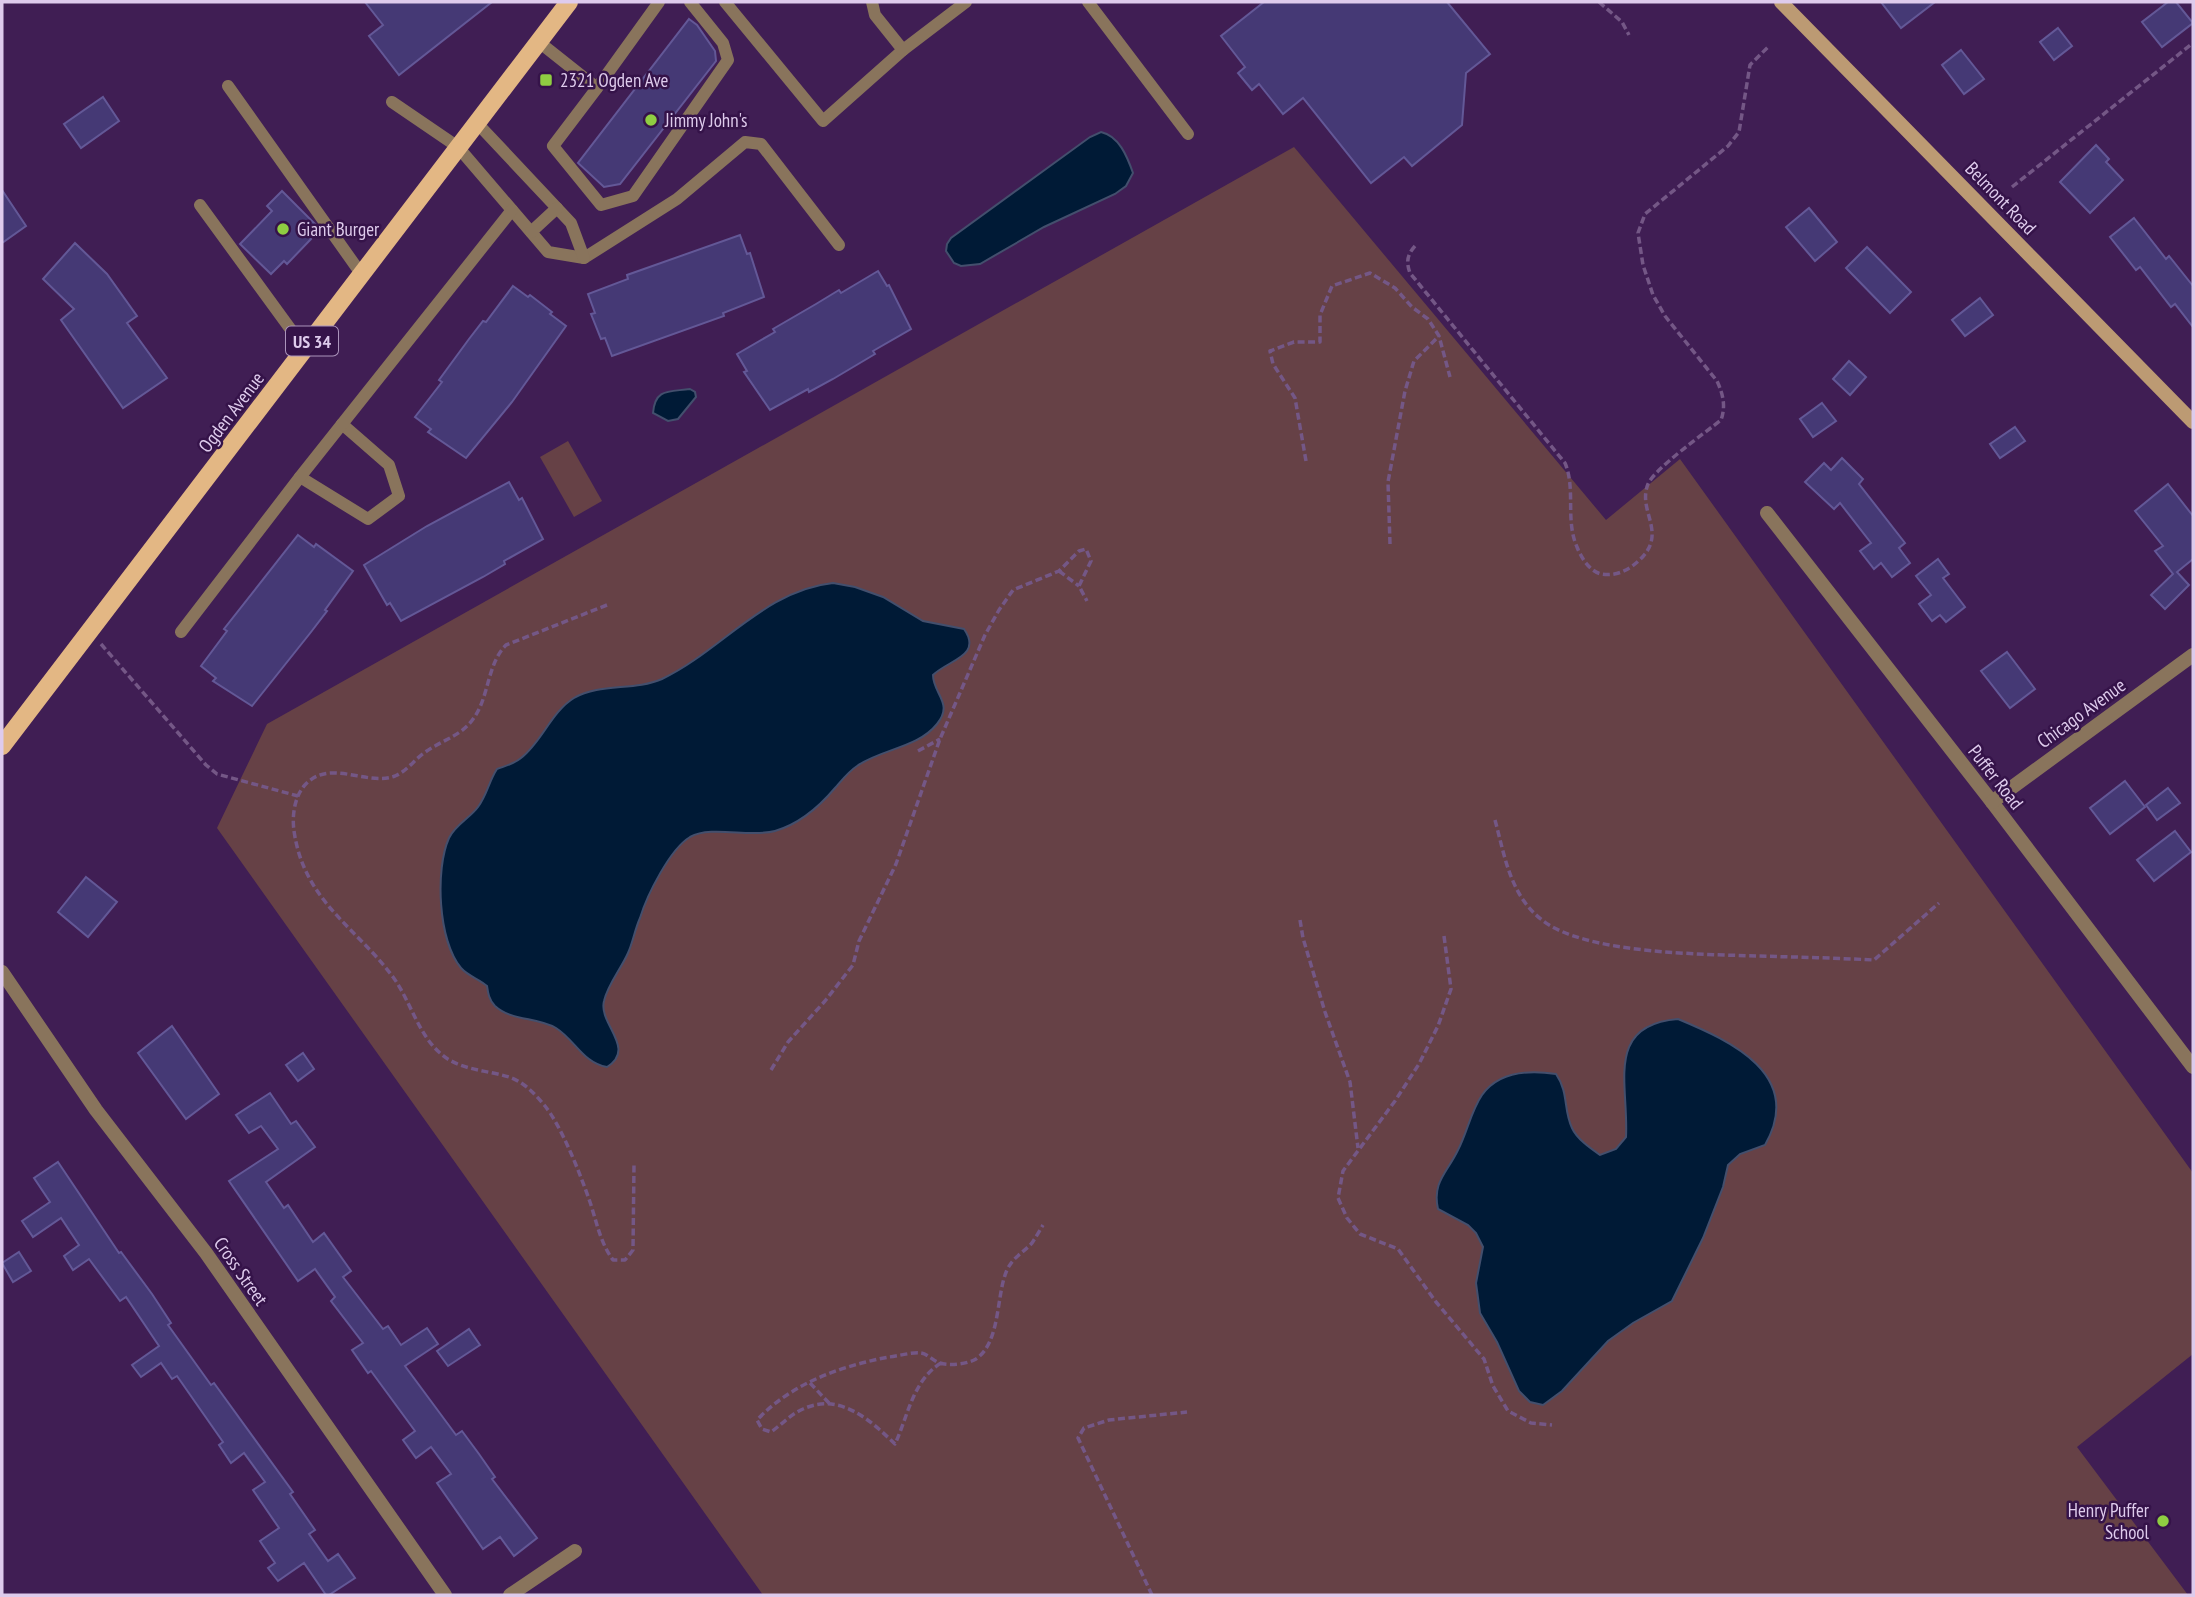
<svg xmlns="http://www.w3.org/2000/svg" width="2195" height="1597" font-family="'PT Sans Narrow',sans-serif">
	<rect width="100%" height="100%" fill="#401e54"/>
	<g fill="#664146">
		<path d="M1294 147 1606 520 1680 459 2193 1173V1354L2077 1447 2188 1595H763L217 828 267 724Z"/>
		<path d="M568 441 602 501 574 517 540 457Z"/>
	</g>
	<g fill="#001a36" stroke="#434f6d" stroke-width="2">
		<path d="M1101 132C1119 136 1127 156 1133 173L1126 186 1115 194 1044 227 980 264 961 266 954 263 946 251 947 244 951 238 1090 137Z"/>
		<path d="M690 389 695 392 696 397 678 419 668 421 653 413C655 388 669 392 690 389Z"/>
		<path d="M833 583 855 587 883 597 923 621 964 629C983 656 948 660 933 675 933 694 954 703 937 724 918 748 881 749 857 766 848 772 842 780 835 788 819 807 799 824 775 831 750 838 712 825 690 837 670 849 647 895 640 918 635 929 633 942 628 953 621 969 608 984 604 1001 598 1024 637 1048 607 1067 583 1063 575 1040 556 1028 537 1017 511 1021 495 1006 489 1000 488 993 487 986 479 979 468 976 461 968 438 941 435 869 449 838 455 825 470 818 478 807 487 795 489 781 497 769 505 766 514 764 521 758 542 742 551 712 574 698 600 683 634 691 662 679 721 651 765 590 833 583Z"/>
		<path d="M1678 1019C1731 1041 1805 1075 1765 1145L1740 1154 1728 1165 1723 1187 1703 1238 1672 1301 1633 1323 1608 1341 1562 1391 1543 1405 1530 1402 1519 1391 1497 1342 1480 1313 1476 1283 1483 1247 1476 1233 1468 1225 1438 1209C1432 1182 1447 1173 1458 1150 1467 1133 1471 1111 1482 1095 1499 1071 1530 1070 1556 1074 1569 1093 1563 1109 1572 1128 1577 1139 1590 1148 1600 1155L1616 1149 1626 1137C1629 1085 1604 1025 1678 1019Z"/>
	</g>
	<g fill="#453975" stroke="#635897" stroke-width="2">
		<path d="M365 2H492L399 75 369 36 383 25Z"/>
		<path d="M1264 2H1447L1490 54 1466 73 1462 125 1412 166 1404 157 1371 183 1303 98 1283 114 1259 84 1252 90 1238 73 1245 67 1221 36Z"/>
		<path d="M1881 2H1935L1901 28Z"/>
		<path d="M2168 2H2176L2193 23 2162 47 2142 22Z"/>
		<path d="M689 19 697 25 715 51 716 61 620 184 604 187 578 163Z"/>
		<path d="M2058 28 2072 46 2054 60 2040 42Z"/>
		<path d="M1961 50 1984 79 1964 94 1942 65Z"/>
		<path d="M103 97 119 121 81 148 64 124Z"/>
		<path d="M2096 145 2109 159 2106 162 2123 180 2090 213 2060 182Z"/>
		<path d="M2 190 26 226 2 243Z"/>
		<path d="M282 191 316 225 306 235 311 239 287 264 284 261 271 274 240 244 272 211 267 206Z"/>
		<path d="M1809 208 1837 242 1815 261 1786 227Z"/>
		<path d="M2134 218 2166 259 2169 256 2193 286V327L2175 304 2171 307 2140 267 2136 270 2110 237Z"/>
		<path d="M740 235 747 254 750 253 764 297 723 313 724 316 612 356 605 338 601 339 591 314 595 313 588 294 628 279 627 275Z"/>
		<path d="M75 243 107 274 137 316 127 323 167 378 123 408 61 320 74 309 43 279Z"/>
		<path d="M1867 247 1911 292 1890 313 1846 268Z"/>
		<path d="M878 271 887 286 889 285 911 329 873 351 875 354 833 379 809 392 808 389 770 410 744 372 747 371 737 354 775 332 773 329 816 304 839 290 841 293Z"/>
		<path d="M513 286 528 297 530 295 552 312 550 314 566 326 512 402 466 458 428 432 431 429 415 417 442 382 439 380 469 339 483 321 486 322Z"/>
		<path d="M1980 298 1993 315 1965 336 1952 320Z"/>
		<path d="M1849 361 1866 377 1850 395 1833 379Z"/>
		<path d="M1822 403 1836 421 1813 437 1800 419Z"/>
		<path d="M2015 427 2025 441 2000 458 1990 444Z"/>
		<path d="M1842 458 1863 479 1859 484 1905 543 1899 548 1910 563 1892 577 1881 563 1874 569 1860 551 1871 543 1840 503 1834 509 1805 482 1824 463 1831 470Z"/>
		<path d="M509 482 519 500 522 498 543 539 504 561 505 564 483 577 401 621 390 603 387 605 364 565 427 526Z"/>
		<path d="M2168 484 2193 516V559L2177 572 2189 585 2165 609 2151 595 2173 574 2155 551 2163 546 2135 511Z"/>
		<path d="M298 535 314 547 316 544 353 571 325 610 327 611 311 632 252 706 213 681 216 678 201 666 227 631 224 629Z"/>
		<path d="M1938 559 1949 574 1943 578 1965 607 1946 622 1940 615 1932 621 1919 604 1931 595 1916 576Z"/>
		<path d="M2007 652 2035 689 2010 708 1981 671Z"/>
		<path d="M2125 781 2145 807 2110 834 2090 808Z"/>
		<path d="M2168 788 2180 803 2157 820 2146 805Z"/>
		<path d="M2175 831 2191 852 2154 881 2137 860Z"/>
		<path d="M86 877 117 902 88 937 58 912Z"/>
		<path d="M172 1026 219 1094 186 1119 138 1053Z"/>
		<path d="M303 1053 314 1069 298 1081 286 1065Z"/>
		<path d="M270 1093 291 1124 296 1121 315 1147 266 1182 284 1208 288 1205 313 1242 324 1233 351 1271 343 1277 383 1329 388 1326 401 1345 427 1328 438 1344 405 1366 456 1435 462 1431 479 1454 495 1477 492 1479 537 1538 514 1556 500 1537 483 1549 437 1483 451 1474 431 1447 416 1458 403 1440 415 1431 371 1371 368 1373 352 1350 363 1343 331 1301 335 1297 315 1269 298 1281 229 1181 278 1149 261 1126 249 1133 236 1115Z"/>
		<path d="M58 1162 119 1253 121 1252 152 1294 171 1323 168 1325 211 1385 214 1383 293 1492 290 1494 315 1530 309 1534 328 1561 338 1554 355 1578 329 1595H326L304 1563 278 1581 268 1568 275 1563 260 1541 279 1528 253 1490 265 1482 244 1453 231 1463 219 1445 223 1442 177 1376 172 1379 161 1363 141 1377 132 1365 159 1346 126 1297 120 1301 89 1259 73 1270 64 1256 79 1245 61 1218 33 1237 22 1221 50 1202 34 1178Z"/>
		<path d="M19 1252 31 1271 13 1282 2 1263Z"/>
		<path d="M469 1329 480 1345 448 1366 437 1351Z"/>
	</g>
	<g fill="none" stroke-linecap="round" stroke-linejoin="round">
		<g stroke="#745786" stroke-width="3.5" stroke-dasharray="7 3.5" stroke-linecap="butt">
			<path d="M1599 2 1622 22 1629 35"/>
			<path d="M2012 187 2193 43"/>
			<path d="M1415 246C1407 255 1406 262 1410 273L1565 463C1576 489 1565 520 1577 547 1581 557 1589 571 1601 574 1612 576 1622 573 1631 567 1674 536 1636 514 1648 484 1654 469 1706 432 1721 420 1726 406 1723 394 1717 381L1665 316 1653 295 1643 265 1638 233 1645 214 1728 146 1739 132 1750 65 1768 47"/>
			<path d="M1306 461 1295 398 1273 364 1270 351 1294 342H1320V315L1332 286 1370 273 1395 288 1412 307 1428 319 1439 336 1450 377"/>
			<path d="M1390 544 1388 482 1405 391 1414 361 1439 336"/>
			<path d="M1059 571 1079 586"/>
			<path d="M607 605 506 645C490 661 489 687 480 707 467 736 446 737 424 753 414 760 407 771 395 776 366 787 329 757 304 786 294 798 292 817 294 831 304 901 355 926 393 977 410 1000 418 1034 440 1053 458 1070 486 1070 509 1077 524 1082 535 1094 545 1106 562 1127 581 1176 590 1202 597 1223 600 1242 613 1260H625L633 1250 634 1165"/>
			<path d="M101 644 206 765 217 774 298 796"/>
			<path d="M918 751 940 739"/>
			<path d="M1495 820C1505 857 1510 895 1542 920 1585 954 1701 954 1756 956 1795 957 1835 958 1874 960L1939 903"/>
			<path d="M1300 920 1303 938 1325 1012 1350 1082 1358 1148"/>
			<path d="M1444 936 1451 989 1438 1026 1419 1064 1395 1101 1343 1171 1338 1198 1347 1218 1360 1234 1398 1249 1436 1302 1484 1359 1493 1386 1508 1411 1531 1423 1552 1425"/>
			<path d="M771 1070 788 1042 825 1001 853 965 859 941 896 864 940 739 985 635 999 610 1013 590 1059 571 1079 551 1086 549 1091 561 1079 586 1087 601"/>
			<path d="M941 1363C913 1380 908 1416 895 1444 870 1420 840 1392 803 1409 791 1414 781 1425 771 1432L762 1429 757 1420C792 1383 841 1366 889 1357 898 1356 912 1352 921 1353 928 1354 933 1361 940 1363 949 1366 968 1364 976 1359 1001 1342 996 1294 1007 1270 1013 1257 1023 1253 1032 1243 1036 1237 1040 1230 1043 1225"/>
			<path d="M810 1383 829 1403"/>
			<path d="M1152 1595 1078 1438 1084 1428 1109 1420 1187 1412"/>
		</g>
		<g stroke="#89745c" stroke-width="12">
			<path d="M725 2 823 121 903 50"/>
			<path d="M872 2 875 15 903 50 966 2"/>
			<path d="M1088 2 1188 134"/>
			<path d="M539 42 597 88 659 2"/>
			<path d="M228 86 362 275"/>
			<path d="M597 88 553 146 601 205 633 196 728 60 723 43 690 2"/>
			<path d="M392 102 458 147 548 252 584 258 677 199 745 142 761 144 839 245"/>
			<path d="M477 123 571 223 584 258"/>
			<path d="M200 205 305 349"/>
			<path d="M531 232 557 208"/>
			<path d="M300 477 368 519 399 496 389 465 342 424"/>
			<path d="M181 632 300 477 512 210"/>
		</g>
		<g stroke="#89745c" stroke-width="14">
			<path d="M1767 513 1992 802 2193 1067"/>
			<path d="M1992 802 2193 655"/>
			<path d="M2 972 96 1110 206 1253 445 1595"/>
			<path d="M510 1595 575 1551"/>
		</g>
		<path stroke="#bc9a73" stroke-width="14" d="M1781 2 2193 422"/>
		<path stroke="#e3b784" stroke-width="18" d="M2 746 569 2"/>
	</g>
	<g fill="#8fcd42" stroke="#351349" stroke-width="2.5">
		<rect x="539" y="73" width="14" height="14" rx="3.5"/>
		<circle cx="651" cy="120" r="7"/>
		<circle cx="283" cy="229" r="7"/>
		<circle cx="2163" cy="1521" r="7"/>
	</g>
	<g text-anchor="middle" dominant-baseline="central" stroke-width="5" stroke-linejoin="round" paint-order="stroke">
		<rect fill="#351349" stroke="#ab94bb" stroke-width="2" x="286" y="326.5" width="52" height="29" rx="5"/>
		<g font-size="18" font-weight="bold" fill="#decbec">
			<text x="312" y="341">US 34</text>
		</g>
		<g font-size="19" fill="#decbec" stroke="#351349" text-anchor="start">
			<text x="560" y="80">2321 Ogden Ave</text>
			<text x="665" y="120">Jimmy John's</text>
			<text x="297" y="229">Giant Burger</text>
			<text x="2149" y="1510" text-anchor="end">Henry Puffer<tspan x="2149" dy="22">School</tspan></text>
		</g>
		<g font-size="19" fill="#decbec" stroke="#351349">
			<text transform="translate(2001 198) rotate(46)">Belmont Road</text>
			<text transform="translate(231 412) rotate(-53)">Ogden Avenue</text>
			<text transform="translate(2081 713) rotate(-36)">Chicago Avenue</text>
			<text transform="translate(1996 777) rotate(52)">Puffer Road</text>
			<text transform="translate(241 1271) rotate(55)">Cross Street</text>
		</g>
	</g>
	<rect width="2195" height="1597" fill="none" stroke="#decbec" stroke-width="7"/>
</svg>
